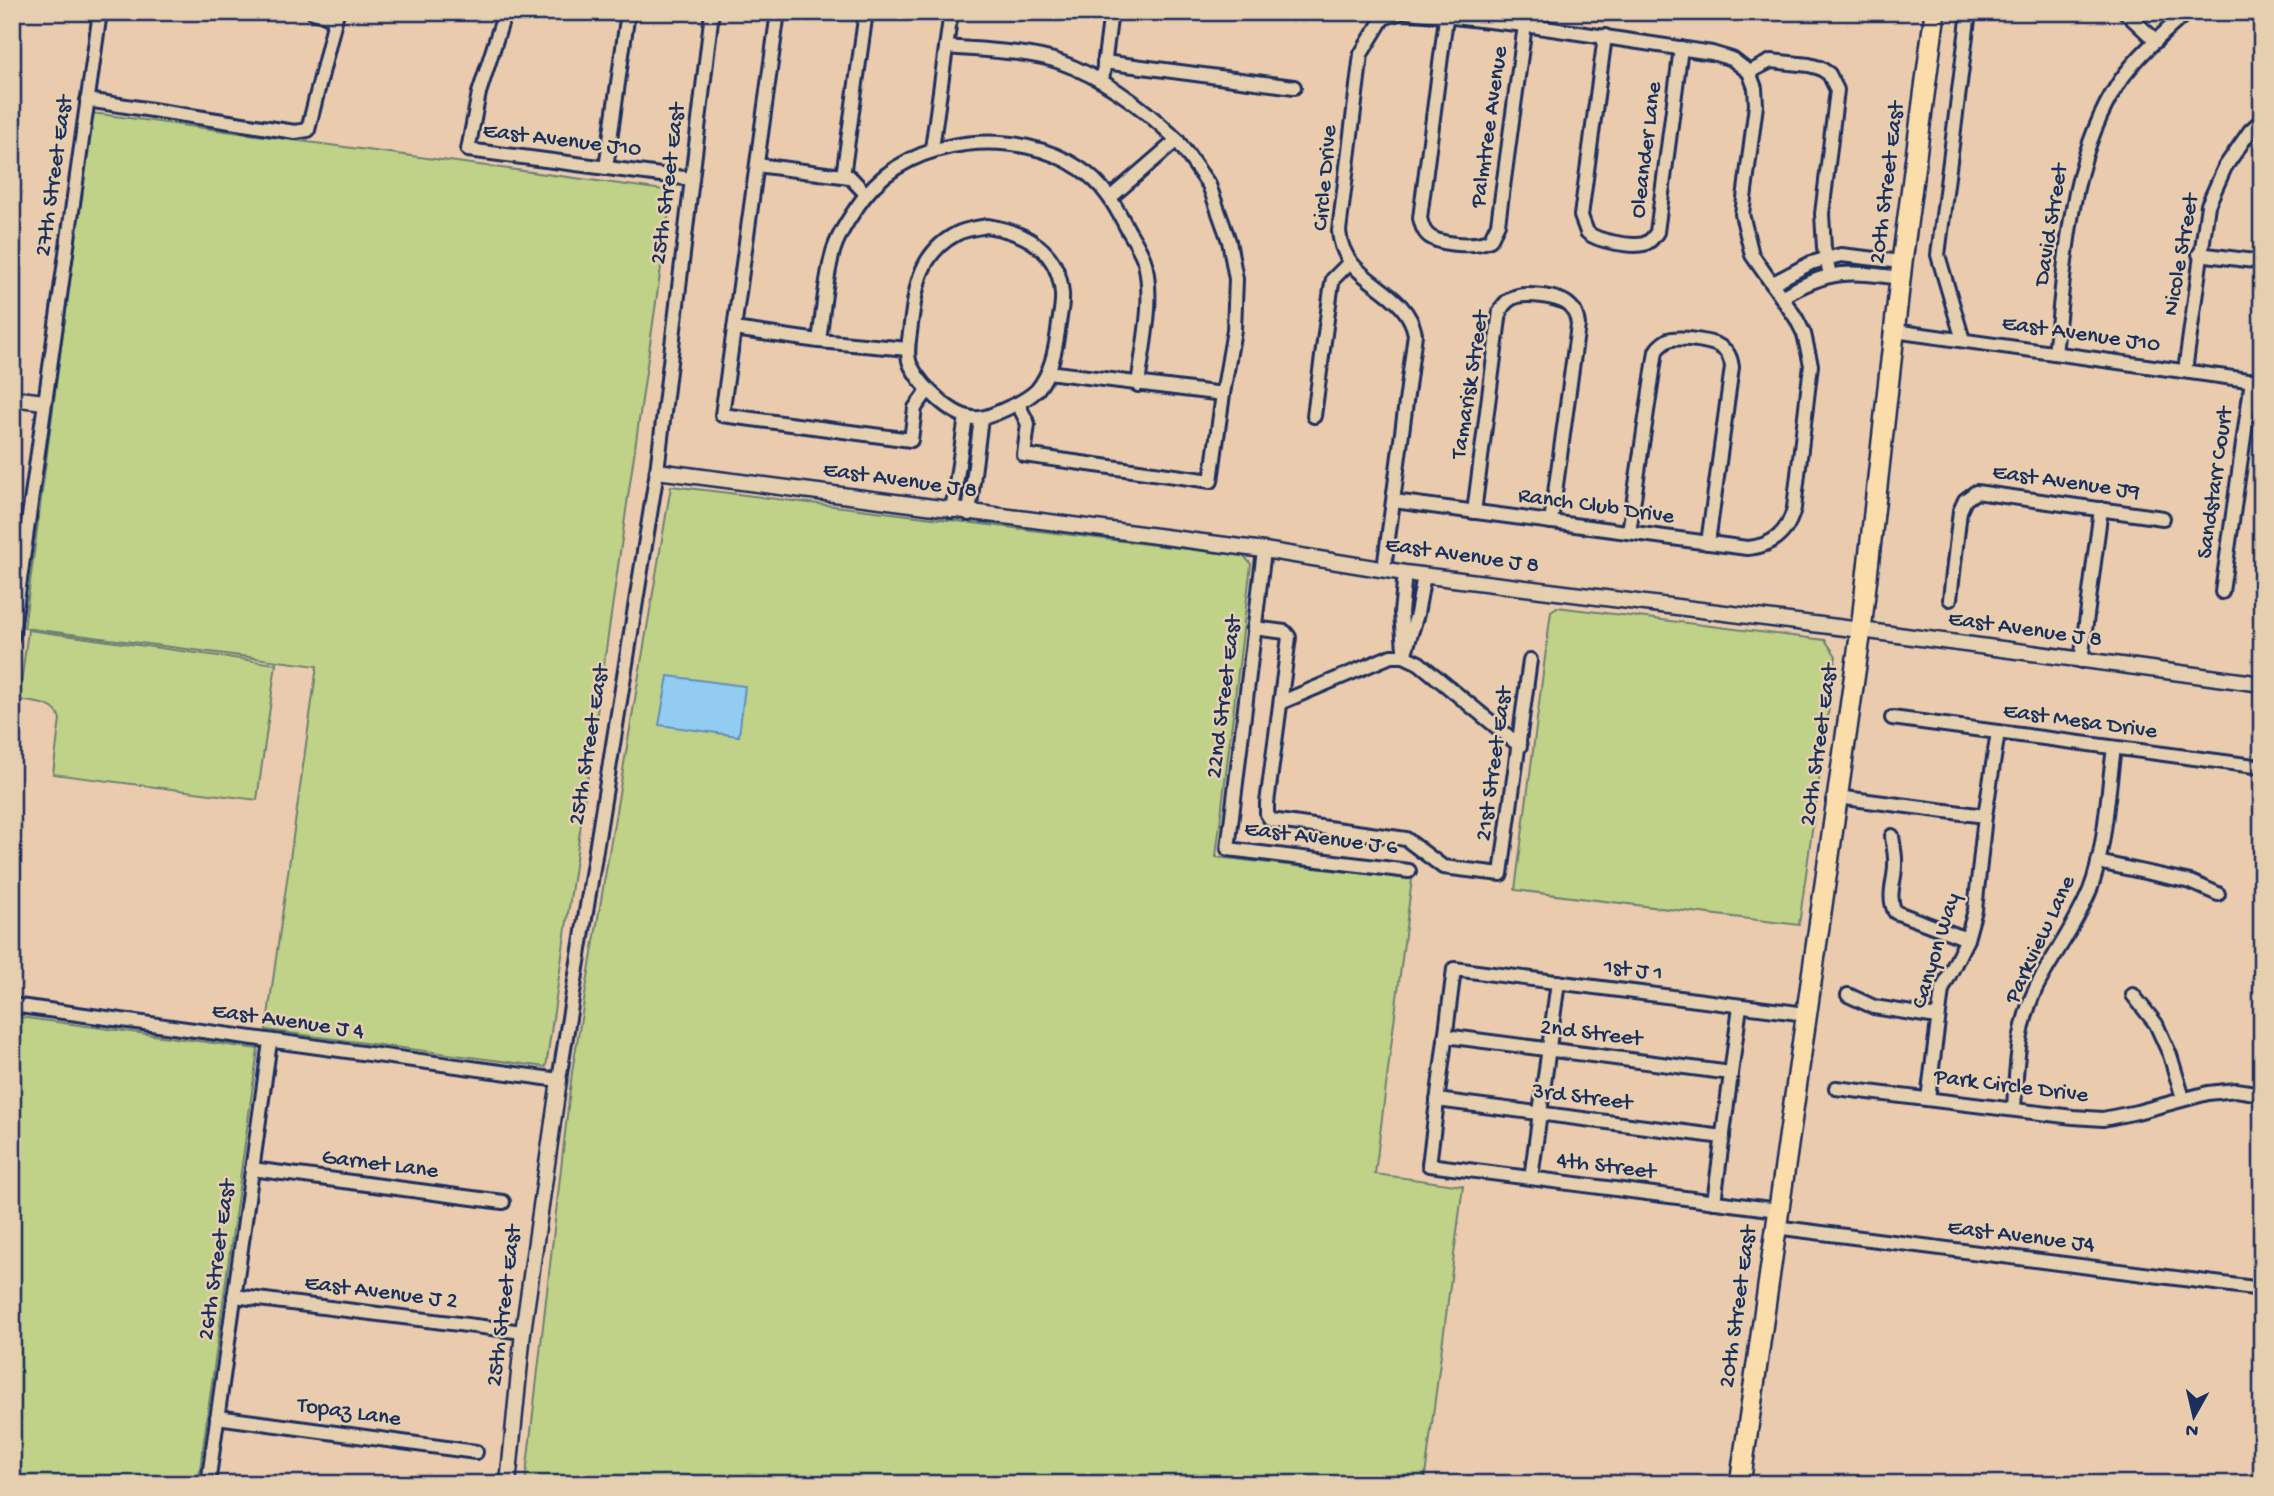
<svg xmlns="http://www.w3.org/2000/svg" width="2274" height="1496" font-family="'Gochi Hand',sans-serif">
	<rect width="100%" height="100%" fill="#eacbae"/>
	<filter id="ink" filterUnits="userSpaceOnUse"><feTurbulence type="fractalNoise" baseFrequency=".0143" numOctaves="2"/><feDisplacementMap in="SourceGraphic" scale="14" xChannelSelector="R" yChannelSelector="G"/><feConvolveMatrix kernelMatrix="1 2 1 2 8 2 1 2 1" color-interpolation-filters="sRGB"/></filter>
	<g filter="url(#ink)">
		<g fill="#bfd287" stroke="#6d8072" stroke-width="2">
			<path d="M92 113 672 191 546 1067 266 1030 317 666 24 628Z"/>
			<path d="M671 486 1244 556 1251 564 1216 857 1412 879 1375 1174 1463 1186 1424 1484H1372L1320 1477 1319 1484H525L572 1072Z"/>
			<path d="M1557 607 1825 640 1836 656 1799 925 1515 890 1551 611Z"/>
			<path d="M28 630 276 664 257 800 53 774 60 719C56 702 33 703 19 700Z"/>
			<path d="M12 1016 258 1049 198 1484H12Z"/>
		</g>
		<path fill="#92ccf2" stroke="#628db7" stroke-width="2" d="M668 676 745 686 739 736 659 725Z"/>
		<g fill="none" stroke-linecap="round" stroke-linejoin="round">
			<g stroke="#1b2f5e" stroke-width="18">
				<g id="minor">
					<path d="M313 12 335 18"/>
					<path d="M505 12 479 93 468 150 692 179"/>
					<path d="M778 12 734 329 819 341"/>
					<path d="M1408 12 1525 25 1712 53 1732 59 1749 72 1771 61 1809 65 1820 68 1829 74 1837 90 1822 214 1824 248 1830 275"/>
					<path d="M2125 12 2156 41"/>
					<path d="M1446 18 1420 218C1422 226 1424 234 1432 238 1445 245 1477 247 1490 240L1498 224 1525 25"/>
					<path d="M1605 36 1581 216 1587 232C1596 241 1631 247 1644 244 1650 242 1654 237 1657 232L1681 48"/>
					<path d="M946 47C980 50 1028 51 1060 62 1105 78 1143 107 1177 140L1111 197"/>
					<path d="M1104 62 1294 87"/>
					<path d="M1102 81 1111 12"/>
					<path d="M87 100 295 132 308 130 337 12"/>
					<path d="M1177 140 1209 185 1229 241 1236 279 1234 330 1223 394"/>
					<path d="M932 149 951 12"/>
					<path d="M757 165 850 177 866 194"/>
					<path d="M606 168 628 12"/>
					<path d="M843 176 866 12"/>
					<path d="M987 226C1026 232 1059 250 1062 294 1063 306 1059 319 1058 331 1055 352 1051 373 1037 390 1030 397 1019 403 1010 407 1001 411 990 417 980 418 955 421 922 387 911 366 905 354 910 337 911 324 916 287 919 254 956 234 965 229 978 228 987 226Z"/>
					<path d="M2199 254 2262 262"/>
					<path d="M1773 283 1811 263 1841 255 1902 262"/>
					<path d="M1783 296C1830 269 1848 271 1900 278"/>
					<path d="M734 329 722 415 911 440 915 408 928 390"/>
					<path d="M1894 331 2262 382"/>
					<path d="M1963 340 1938 255 1969 12"/>
					<path d="M908 349 819 341C823 313 825 283 832 256 836 236 853 212 865 196 912 135 1018 127 1079 168 1104 184 1115 205 1128 230 1134 240 1142 252 1145 263 1154 303 1143 345 1138 385"/>
					<path d="M2055 353C2066 263 2068 159 2120 81 2138 55 2164 33 2187 12"/>
					<path d="M2185 371 2208 205 2225 167 2250 131 2262 120"/>
					<path d="M1018 404 1028 424 1024 455 1211 481 1223 394 1048 372"/>
					<path d="M1314 416 1331 289 1333 279 1349 263"/>
					<path d="M1394 501 1747 548C1773 546 1788 533 1794 508L1811 365 1804 334 1796 318 1752 255 1742 214 1756 105 1755 88 1749 72"/>
					<path d="M952 511 966 417"/>
					<path d="M1474 512 1500 311C1509 293 1524 294 1543 296 1562 299 1576 303 1578 325L1551 522"/>
					<path d="M969 514 981 418"/>
					<path d="M1629 532 1656 351C1659 346 1663 343 1668 340 1679 336 1714 341 1722 348 1729 352 1731 359 1732 367L1708 543"/>
					<path d="M1264 550 1228 849 1409 871"/>
					<path d="M1384 569 1415 334C1406 286 1343 284 1339 231L1361 54 1383 18 1401 12"/>
					<path d="M2222 592 2252 380"/>
					<path d="M1950 599 1960 511 1965 500 1976 492 2163 518"/>
					<path d="M1254 628 1285 632 1289 637 1267 803V814L1271 820 1406 839 1443 867 1501 874 1530 660"/>
					<path d="M12 637 100 12"/>
					<path d="M1404 649 1401 613 1405 573"/>
					<path d="M1404 656 1417 614 1424 575"/>
					<path d="M2081 661 2101 509"/>
					<path d="M1282 702 1391 656H1404L1419 663 1520 746"/>
					<path d="M1892 718 2262 767"/>
					<path d="M1837 797 1985 816"/>
					<path d="M1892 836C1893 845 1896 856 1895 865 1895 882 1887 895 1895 912L1967 939"/>
					<path d="M2098 862 2191 882 2218 894"/>
					<path d="M1848 995 1874 1007 1937 1017"/>
					<path d="M2133 995 2156 1024 2170 1055 2183 1098"/>
					<path d="M12 1005 559 1080 657 471 712 12"/>
					<path d="M1445 1036 1731 1073"/>
					<path d="M1836 1088 2073 1117 2103 1119 2137 1112 2208 1093 2236 1090 2262 1094"/>
					<path d="M1928 1099 1942 990 1967 939 1975 910 1985 816 1998 732"/>
					<path d="M1437 1100 1723 1137"/>
					<path d="M2014 1109C2016 1069 2018 1025 2036 988 2053 955 2076 925 2090 890 2105 852 2108 790 2114 748"/>
					<path d="M252 1169 503 1202"/>
					<path d="M1531 1178 1558 982"/>
					<path d="M1714 1202 1740 1006"/>
					<path d="M1778 1210 1429 1165 1454 969 1806 1014"/>
					<path d="M1775 1227 2262 1289"/>
					<path d="M234 1296 523 1332"/>
					<path d="M217 1417 476 1452"/>
					<path d="M208 1484 270 1042"/>
				</g>
			</g>
			<g stroke="#1b2f5e" stroke-width="19">
				<g id="tertiary">
					<path d="M12 398 44 402"/>
					<path d="M657 471 1264 550 1405 573 1861 630 2262 684"/>
					<path d="M508 1484 523 1332 559 1080"/>
				</g>
			</g>
			<g stroke="#1b2f5e" stroke-width="24">
				<path id="primary" d="M1740 1484 1861 630 1902 262 1935 12"/>
			</g>
			<use href="#minor" stroke="#e5cfaf" stroke-width="12"/>
			<use href="#tertiary" stroke="#e5cfaf" stroke-width="14"/>
			<use href="#primary" stroke="#faddab" stroke-width="19"/>
		</g>
	</g>
	<g text-anchor="middle" dominant-baseline="central" stroke-width="5" stroke-linejoin="round" paint-order="stroke">
		<g font-size="23" fill="#1b2f5e" stroke="#e5cfaf">
			<text transform="translate(1490 127) rotate(-82)">Palmtree Avenue</text>
			<text transform="translate(562 141) rotate(7)">East Avenue J10</text>
			<text transform="translate(1647 150) rotate(-83)">Oleander Lane</text>
			<text transform="translate(55 176) rotate(-82)">27th Street East</text>
			<text transform="translate(1326 178) rotate(-85)">Circle Drive</text>
			<text transform="translate(1888 183) rotate(-83)">20th Street East</text>
			<text transform="translate(669 184) rotate(-83)">25th Street East</text>
			<text transform="translate(2052 225) rotate(-81)">David Street</text>
			<text transform="translate(2182 255) rotate(-80)">Nicole Street</text>
			<text transform="translate(2081 335) rotate(8)">East Avenue J10</text>
			<text transform="translate(1471 385) rotate(-81)">Tamarisk Street</text>
			<text transform="translate(900 481) rotate(8)">East Avenue J 8</text>
			<text transform="translate(2066 483) rotate(8)">East Avenue J9</text>
			<text transform="translate(2216 483) rotate(-82)">Sandstarr Court</text>
			<text transform="translate(1596 507) rotate(8)">Ranch Club Drive</text>
			<text transform="translate(1462 556) rotate(8)">East Avenue J 8</text>
			<text transform="translate(2025 630) rotate(8)">East Avenue J 8</text>
			<text transform="translate(1225 697) rotate(-83)">22nd Street East</text>
			<text transform="translate(2080 722) rotate(8)">East Mesa Drive</text>
			<text transform="translate(590 745) rotate(-81)">25th Street East</text>
			<text transform="translate(1820 745) rotate(-82)">20th Street East</text>
			<text transform="translate(1495 764) rotate(-82)">21st Street East</text>
			<text transform="translate(1321 839) rotate(7)">East Avenue J 6</text>
			<text transform="translate(2041 940) rotate(-65)">Parkview Lane</text>
			<text transform="translate(1937 951) rotate(-73)">Canyon Way</text>
			<text transform="translate(1633 971) rotate(7)">1st J 1</text>
			<text transform="translate(288 1022) rotate(8)">East Avenue J 4</text>
			<text transform="translate(1591 1034) rotate(7)">2nd Street</text>
			<text transform="translate(2011 1087) rotate(7)">Park Circle Drive</text>
			<text transform="translate(1582 1098) rotate(7)">3rd Street</text>
			<text transform="translate(380 1165) rotate(7)">Garnet Lane</text>
			<text transform="translate(1606 1167) rotate(7)">4th Street</text>
			<text transform="translate(2021 1237) rotate(7)">East Avenue J4</text>
			<text transform="translate(218 1260) rotate(-82)">26th Street East</text>
			<text transform="translate(381 1293) rotate(7)">East Avenue J 2</text>
			<text transform="translate(505 1306) rotate(-83)">25th Street East</text>
			<text transform="translate(1739 1307) rotate(-82)">20th Street East</text>
			<text transform="translate(349 1413) rotate(8)">Topaz Lane</text>
		</g>
	</g>
	<rect width="2274" height="1496" fill="none" stroke="#e5cfaf" stroke-width="42"/>
	<rect x="21" y="21" width="2232" height="1454" fill="none" stroke="#1b2f5e" stroke-width="2.5" filter="url(#ink)"/>
	<g transform="translate(2194 1416) rotate(188)" stroke="#e5cfaf" stroke-width="5" paint-order="stroke">
	<path d="M0-5L12 26L0 18L-12 26Z" fill="#1b2f5e"/>
	<text y="-10" font-size="19" font-weight="bold" text-anchor="middle" fill="#1b2f5e">N</text>
	</g>
</svg>
